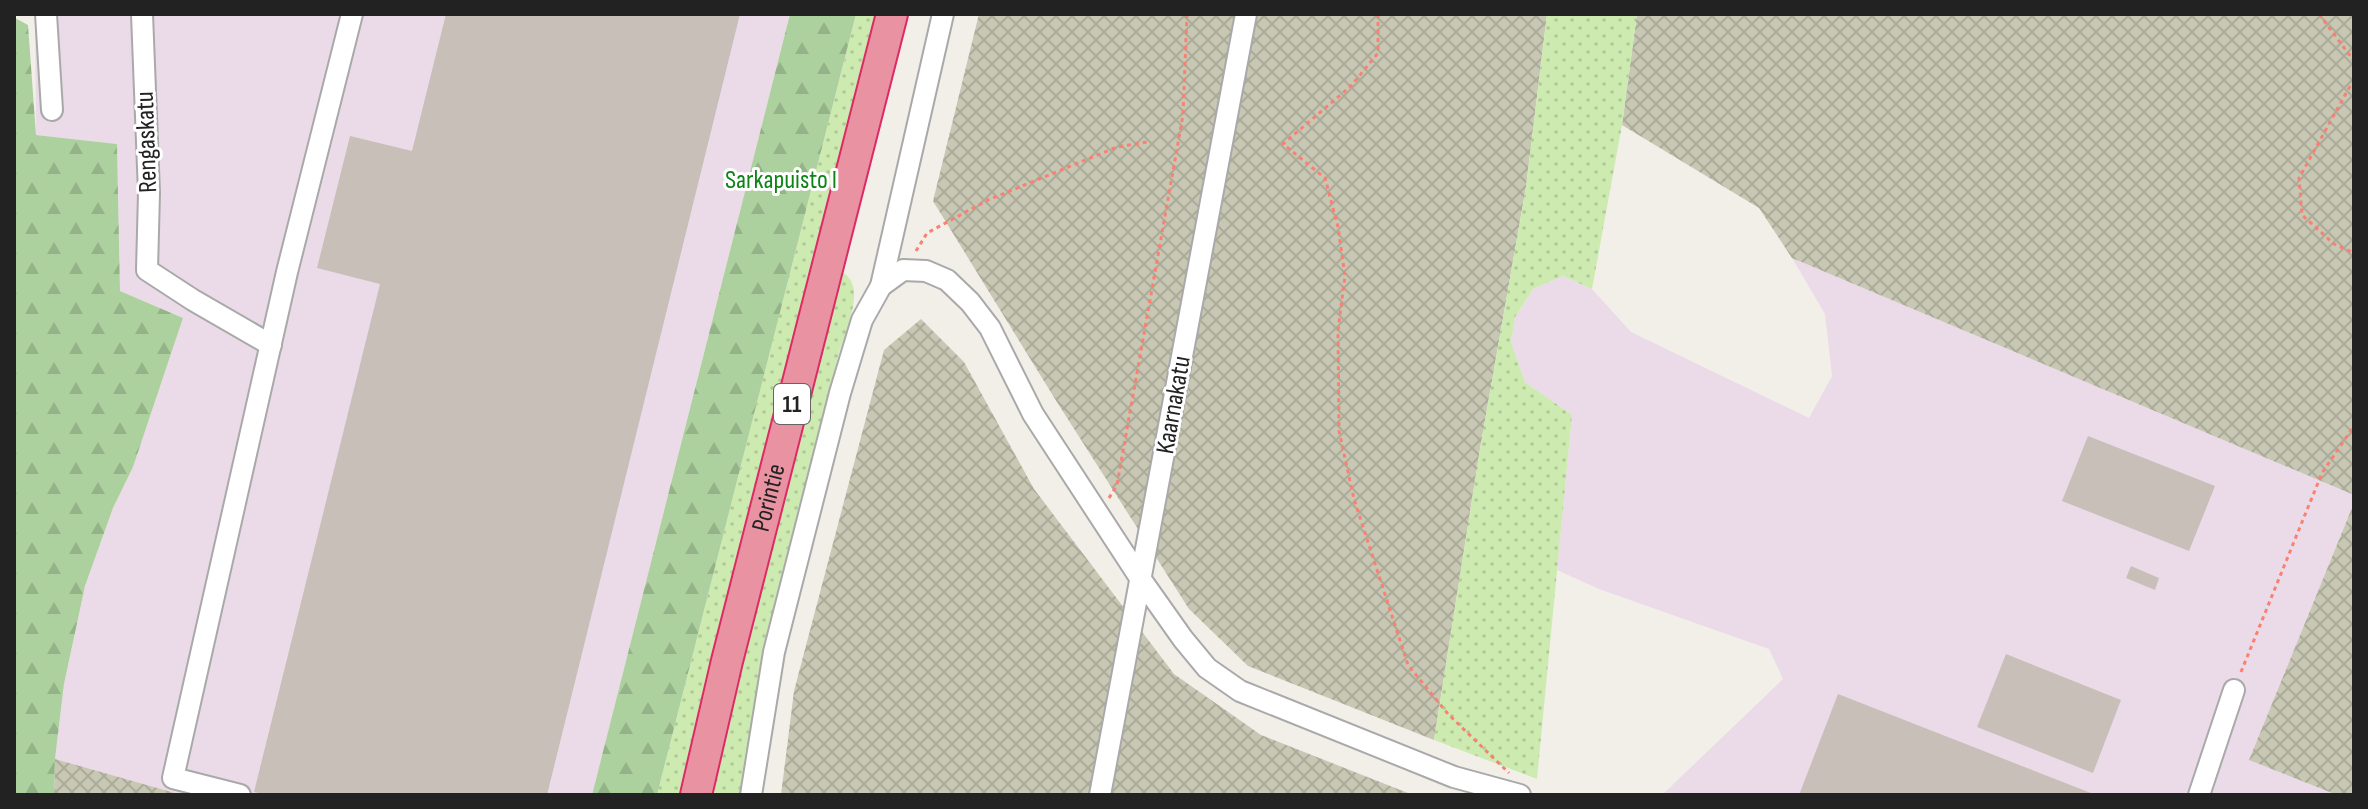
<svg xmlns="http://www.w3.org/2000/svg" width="2368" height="809" font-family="'Sofia Sans Condensed',sans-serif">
	<defs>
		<pattern id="construction-cross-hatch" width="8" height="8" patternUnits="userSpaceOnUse" patternTransform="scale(2)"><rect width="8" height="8" fill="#c7c7b4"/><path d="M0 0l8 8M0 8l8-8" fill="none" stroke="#abab9a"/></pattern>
		<pattern id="grass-dots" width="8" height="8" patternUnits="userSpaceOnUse" patternTransform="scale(2)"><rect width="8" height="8" fill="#cdebb0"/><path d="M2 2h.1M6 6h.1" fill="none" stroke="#b0c997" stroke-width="1.8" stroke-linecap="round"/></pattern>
		<pattern id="forest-firs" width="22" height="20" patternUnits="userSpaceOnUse" patternTransform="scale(2)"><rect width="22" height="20" fill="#add19e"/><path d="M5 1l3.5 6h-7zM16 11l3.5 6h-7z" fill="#95b388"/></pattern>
	</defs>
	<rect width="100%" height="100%" fill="#f2efe9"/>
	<g fill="#ebdbe8">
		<path d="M35 14H790L592 795H182L55 759 64 684 85 586 113 508 133 467 183 318 120 291 117 144 36 135Z"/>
		<path d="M1792 258 2354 495V503L2249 760 2337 795H1662L1783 679 1769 649 1599 589 1557 570 1572 415 1525 382 1511 342 1515 317 1533 289 1563 276 1592 289 1631 332 1809 418 1832 376 1825 314Z"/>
	</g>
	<g fill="url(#construction-cross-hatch)">
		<path d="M979 14H1547L1526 187 1480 449 1434 740 1248 666 1189 609 1055 399 933 201Z"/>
		<path d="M1637 14H2354V495L1792 258 1759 208 1622 125Z"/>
		<path d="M921 319 964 362 1034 489 1174 674 1261 735 1413 795H781L794 691 884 350Z"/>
		<path d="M2354 503V795H2337L2249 760Z"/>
		<path d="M55 759 182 795H54Z"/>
	</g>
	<g fill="url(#grass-dots)">
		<path d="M856 14H878L680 795H657Z"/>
		<path d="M1547 14H1637L1622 125 1592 289 1563 276 1533 289 1515 317 1511 342 1525 382 1572 415 1537 779 1434 740 1480 449 1526 187Z"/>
		<path d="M837 268C842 272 848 275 851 281 861 299 844 337 838 356L764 650 744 795H708Z"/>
	</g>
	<g fill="url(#forest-firs)">
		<path d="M790 14H856L657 795H592Z"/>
		<path d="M15 18 28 25 36 135 117 144 120 291 183 318 133 467 113 508 85 586 64 684 55 759 54 795H14Z"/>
	</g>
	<g fill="#c7bfb8">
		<path d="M446 14H740L547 795H268L254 792 380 284 317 268 350 136 412 151Z"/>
		<path d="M2088 436 2215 486 2189 551 2062 501Z"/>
		<path d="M2131 566 2159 578 2155 590 2126 578Z"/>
		<path d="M2006 654 2121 700 2093 773 1977 727Z"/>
		<path d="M1838 694 2096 795H1799Z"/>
	</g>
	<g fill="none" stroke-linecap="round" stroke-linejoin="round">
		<g stroke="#a9a9a9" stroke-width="24">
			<g id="minor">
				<path d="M46 14 52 110"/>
				<path d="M142 14 149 193 147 270 193 300 271 345"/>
				<path d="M881 286 943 14"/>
				<path d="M240 795 173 778 287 272 352 14"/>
				<path d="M751 795 774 652 840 393 862 320 881 286 903 270 926 271 947 280 970 302 990 328 1033 414 1142 581 1183 639 1207 668 1240 691 1454 777 1520 795"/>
				<path d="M1100 795 1246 14"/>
				<path d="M2199 795 2234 690"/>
			</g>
		</g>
		<g stroke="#dc2a67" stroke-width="34">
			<g id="highway">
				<path id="s1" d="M696 795 727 661 892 14"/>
			</g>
		</g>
		<g stroke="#fa8072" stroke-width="3" stroke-dasharray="4 4" stroke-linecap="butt">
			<path d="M1378 14V53L1351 86 1283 144 1325 178 1338 227 1345 276 1338 330 1339 431 1354 499 1408 665 1448 714 1509 773"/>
			<path d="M2319 14 2354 61"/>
			<path d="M2354 79 2299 178 2302 215 2334 244 2354 253"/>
			<path d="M916 251 927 233 988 200 1117 147 1147 142"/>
			<path d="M1109 498 1117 485 1183 115 1187 14"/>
			<path d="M2241 672 2322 473 2354 426"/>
		</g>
		<use href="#minor" stroke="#fff" stroke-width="20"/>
		<use href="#highway" stroke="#e892a2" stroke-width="30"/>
	</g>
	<g text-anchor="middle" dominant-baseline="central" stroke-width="6" stroke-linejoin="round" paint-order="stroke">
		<rect fill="#fff" stroke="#646464" stroke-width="2" x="774" y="384" width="36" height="40" rx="6"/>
		<g font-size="24" font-weight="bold" fill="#222">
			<text x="792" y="404">11</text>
		</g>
		<g font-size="26" fill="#222" stroke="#fff">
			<text transform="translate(147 142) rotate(-92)">Rengaskatu</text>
			<text transform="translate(1174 405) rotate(-80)">Kaarnakatu</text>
			<text stroke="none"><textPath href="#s1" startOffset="306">Porintie</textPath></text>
		</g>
		<g font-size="26" fill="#0c8416" stroke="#fff">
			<text x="781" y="180">Sarkapuisto I</text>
		</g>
	</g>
	<rect width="2368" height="809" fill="none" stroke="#222222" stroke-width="32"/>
</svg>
